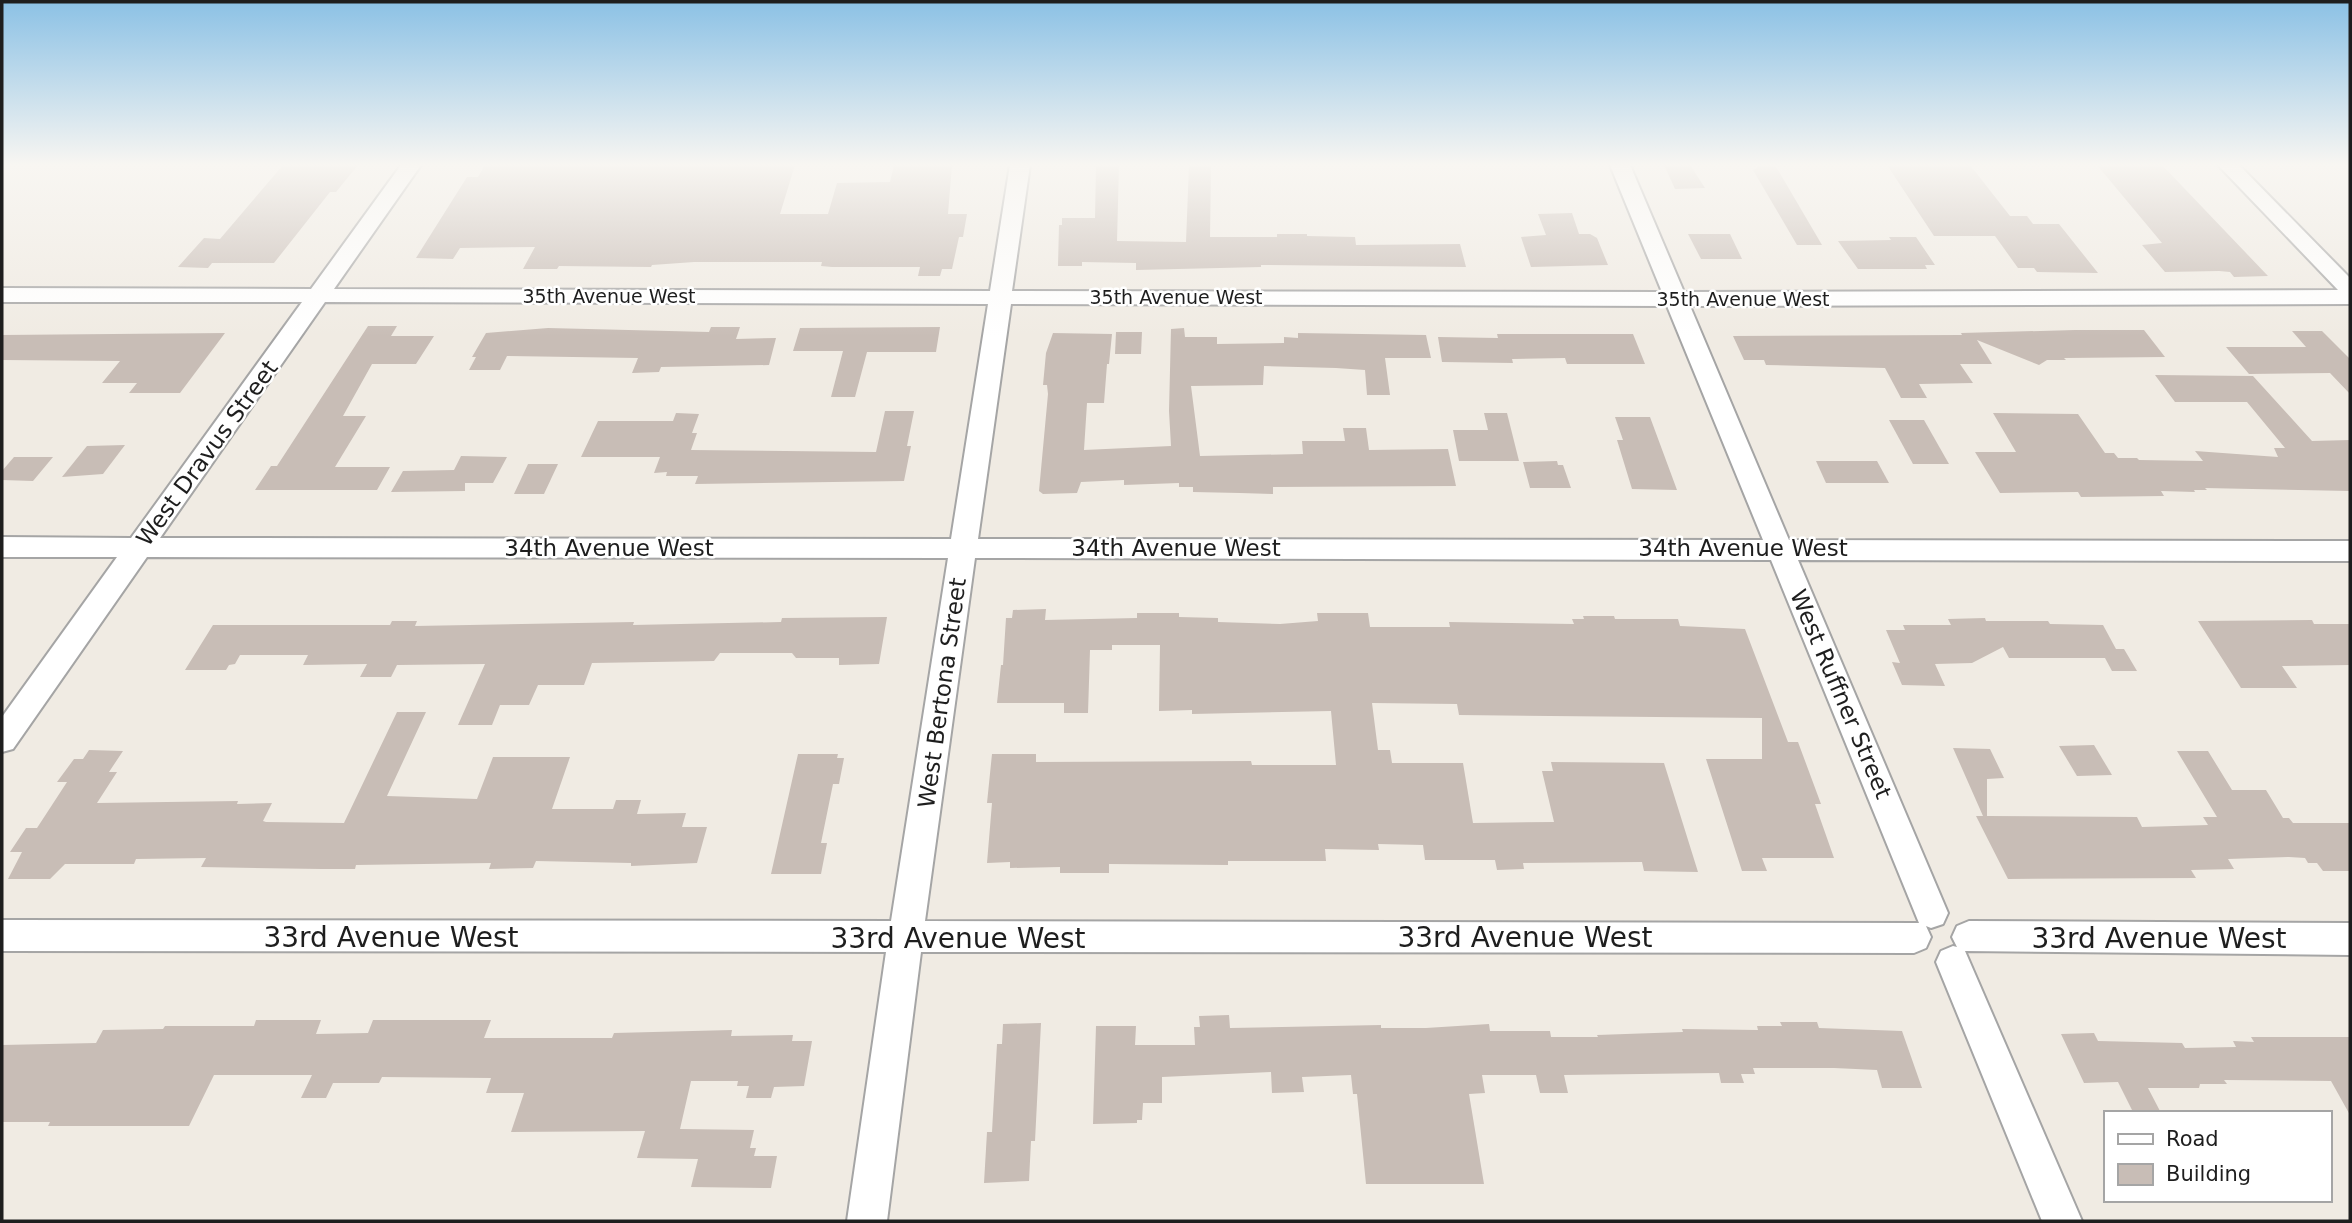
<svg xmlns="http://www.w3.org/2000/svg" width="2352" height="1223" font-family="'DejaVu Sans',sans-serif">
	<rect width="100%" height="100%" fill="#f0ebe3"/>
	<g fill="#c8bdb6">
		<path d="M283 165H358L336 192H330L274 263H212L208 268 178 267 204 238 220 239Z"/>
		<path d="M485 165H795L780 214H828L837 183 890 182 894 165H952L948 214H967L963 237H959L952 269H942L940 276H918L920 267H832L821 266 822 262H694L652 265 651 267 559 266 557 269H523L535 247 460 248 453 259 416 258 467 177H478Z"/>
		<path d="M1096 165H1119L1117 241 1186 242 1189 165H1211L1210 237H1277V234H1307V236L1355 237 1356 245 1460 244 1466 267 1261 265V267L1136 270V263L1082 262V266H1058L1059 225H1062V218H1095Z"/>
		<path d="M1664 165H1690L1705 188 1675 189Z"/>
		<path d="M1762 165H1775L1822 245H1797L1753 170Z"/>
		<path d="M1887 165H1970L2010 216H2027L2033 224H2059L2098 273 2037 272 2034 268H2018L1995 236H1934Z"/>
		<path d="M2097 165H2162L2268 276 2234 277 2230 272 2219 271 2165 272 2142 245 2162 243Z"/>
		<path d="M1572 213 1579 234H1590L1597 238 1608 265 1531 267 1521 237 1546 235 1538 214Z"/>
		<path d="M1688 234H1730L1742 259H1701Z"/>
		<path d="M1889 237H1916L1935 265H1925L1927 269H1858L1838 241 1891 240Z"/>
		<path d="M368 326H397L391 336H434L416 364H372L343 416H366L335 467H390L377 490H255L271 466H277Z"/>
		<path d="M711 327H740L736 339 776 338 769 365 661 367 659 372 632 373 638 358 507 356 500 370H469L476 357H472L486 333 548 328 709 332Z"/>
		<path d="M940 327 936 352H867L855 397H831L843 351H793L800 328Z"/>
		<path d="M1184 328 1185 337H1217V344L1284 343V337L1298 338V333L1426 335 1431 358H1385L1390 395H1367L1365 370 1336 368 1264 366 1263 385 1191 386 1200 456 1303 454 1302 441H1345L1343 428H1366L1369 450 1448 449 1456 486 1273 487V494L1240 493 1193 492V487H1179V483L1124 485V480L1081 482 1077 493 1043 494 1039 491 1048 394 1047 385H1043L1046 353 1053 333 1112 334 1109 364H1107L1104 403H1087L1084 450 1171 446 1169 411 1171 329Z"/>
		<path d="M2075 330H2144L2165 357 2064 358 2066 360H2047L2039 365 1977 340 1992 364H1960L1973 383 1919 384 1927 398H1901L1885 368 1766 365 1764 360H1744L1733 336 1962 335 1961 333Z"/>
		<path d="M2292 331H2322L2350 359V394L2330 373 2249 374 2226 347H2306Z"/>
		<path d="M1116 332H1142L1141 354H1115Z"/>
		<path d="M225 333 180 393H129L137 383H102L120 361 2 360V335Z"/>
		<path d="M1497 334H1633L1645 364H1567L1565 358 1512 359 1513 363 1442 362 1438 337 1498 338Z"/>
		<path d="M2155 375 2253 376 2312 441 2350 440V491L2205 488 2207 490H2194L2195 492 2161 491 2164 496 2081 497 2078 492 2000 493 1975 452H2016L1993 413 2078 414 2105 453H2114L2118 458H2137L2139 460 2203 461 2195 451 2278 457 2274 448H2285L2247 402H2175Z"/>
		<path d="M885 411H914L907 446H911L904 481 695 484 698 476H666L667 472 654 473 660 457H581L598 421H673L676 413 699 414 692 433H697L691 450 876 452Z"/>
		<path d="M1484 413H1507L1519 461H1459L1453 430H1488Z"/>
		<path d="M1615 417H1650L1677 490 1632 489 1617 440H1623Z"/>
		<path d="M1889 420H1924L1949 464H1913Z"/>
		<path d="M125 445 103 474 62 477 87 446Z"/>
		<path d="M461 456 507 457 493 483H465V491L391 492 403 471 454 470Z"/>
		<path d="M14 457H53L33 481 2 480V471Z"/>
		<path d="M1557 461 1558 465H1563L1571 488H1530L1523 462Z"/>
		<path d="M1816 461H1877L1889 483H1826Z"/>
		<path d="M528 464H558L544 494H514Z"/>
		<path d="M1046 609 1045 620 1137 618V613H1179V617L1218 618V622L1280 624 1318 621 1317 613H1368L1370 627H1450L1449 622 1574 624 1572 619H1584L1583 616H1614L1615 619H1678L1680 626 1745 629 1788 742H1798L1821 804H1815L1834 858H1762L1767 871H1742L1706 759H1762V718L1459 715 1457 704 1372 703 1378 750H1390L1392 763H1463L1473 823 1554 822 1542 771H1553L1551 762 1664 763 1698 872 1644 871 1642 862 1523 863 1524 869 1497 870 1495 860H1425L1423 845 1378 844 1379 850 1325 849 1326 861H1228V865L1109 864V873H1060V867L1010 868V862L987 863 992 803H987L992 754H1036V762L1251 761 1252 765H1336L1331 711 1192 714V710L1159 711 1160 645H1112V650H1090L1088 713H1064V703H997L1001 665H1003L1006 618H1012L1013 610Z"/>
		<path d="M887 617 879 664 839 665V658H796L792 653H720L714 661 592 663 584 685H538L529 705H500L492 725H458L485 664 397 665 391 677H360L367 664 303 665 308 655H240L235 664 229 665 226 670H185L213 625H390L392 621H417L415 626 634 622 633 625 781 622 782 618Z"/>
		<path d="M1985 618 1986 621H2048L2050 624 2103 625 2116 649H2124L2137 671H2112L2105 658H2009L2003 647 1972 663 1935 664 1945 686 1902 685 1892 662 1900 663 1886 630H1905L1903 625H1951L1948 619Z"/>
		<path d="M2312 620 2314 624H2350V665L2282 666 2297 688H2241L2198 621Z"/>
		<path d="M397 712H426L387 796 477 799 493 757H570L552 809H613L616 800H641L637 814 686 813 682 827H707L697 863 631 866V863L536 861 533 868 489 869 491 863 356 865 355 869H322L201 867 206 858 136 859 134 864H65L50 879H8L22 852H10L26 828H37L67 782H57L74 759H83L89 750 123 751 109 772H117L97 803 238 801 237 804 272 803 263 821 266 822 344 823Z"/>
		<path d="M2094 745 2112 775 2077 776 2059 746Z"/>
		<path d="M1953 748 1990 749 2004 778 1987 779V816L2137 817 2142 827 2208 825 2203 817H2217L2177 751H2208L2232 790H2266L2283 818H2289L2293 823H2350V871H2323L2317 863H2308L2305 858 2289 857 2228 859 2234 869 2191 870 2196 878 2008 879 1976 816H1983Z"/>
		<path d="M798 754H838L837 758H844L839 784H833L821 843H827L821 874H771Z"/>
		<path d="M1229 1015 1230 1028 1381 1025V1028H1426L1489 1024 1490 1031H1550L1551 1037H1598L1597 1035 1683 1032 1682 1029 1758 1030 1757 1026H1782L1780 1022H1817L1819 1028 1902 1031 1922 1088H1882L1877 1070 1834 1068H1753L1755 1074H1741L1744 1083H1721L1719 1073 1564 1075 1568 1093H1540L1536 1075H1482L1485 1093 1469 1094 1484 1184H1366L1357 1094H1353L1351 1075 1302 1077 1304 1092 1272 1093 1271 1072 1162 1077V1103H1143L1142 1120H1137V1123L1093 1124 1096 1026H1136L1135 1045H1195L1194 1027H1200L1199 1016Z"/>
		<path d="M256 1020H321L316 1034 368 1033 373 1020H491L484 1038H612L614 1033 732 1030 731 1036 793 1035 792 1041H812L804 1086 774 1087 771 1098H746L749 1086H737L738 1081H691L680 1129 754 1130 750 1148H756L754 1156H777L771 1188 691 1187 698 1159 637 1158 645 1131 511 1132 524 1093H486L491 1078 382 1077 379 1083H333L326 1098H301L312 1075H214L189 1126H48L50 1122H2V1045L96 1043 103 1030 163 1029 165 1026H254Z"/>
		<path d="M1041 1023 1035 1141H1031L1029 1181 984 1183 987 1132H992L997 1044H1002L1003 1024Z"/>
		<path d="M2094 1033 2098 1041 2182 1043 2185 1048 2236 1047 2233 1041 2254 1042 2251 1037H2350V1115L2331 1081 2224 1080 2227 1084H2200L2199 1088H2148L2160 1111 2133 1112 2118 1082 2084 1083 2061 1034Z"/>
	</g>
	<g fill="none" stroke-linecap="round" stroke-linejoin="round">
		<g stroke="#a5a5a5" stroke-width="4">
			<g id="minor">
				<path d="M401 165H421L334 289 990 291 1010 165H1030L1012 291 1662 292 1610 165H1630L1684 292 2338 290 2218 165H2239L2350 278V304L1690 306 1789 540 2350 541V561L1798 560 1948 913 1943 924 1931 928 1926 926 1931 937 1926 948 1914 953 921 952 887 1221H847L886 952 2 951V920L891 921 948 558 147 557 13 749 2 752V717L117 557H2V537L131 538 302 302H2V288L311 289ZM325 302 988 304 951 539 160 538ZM1011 304 1667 306 1763 540 978 539ZM975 558 1771 560 1919 923 925 921Z"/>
				<path d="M1969 921 2350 923V955L1965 951 2082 1221H2042L1936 962 1941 951 1953 946 1957 947 1952 937 1957 926Z"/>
			</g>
		</g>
		<use href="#minor" fill="#fff" fill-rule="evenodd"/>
	</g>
	<linearGradient id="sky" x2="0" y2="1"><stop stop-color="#8bc1e5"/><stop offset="0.49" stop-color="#f8f6f2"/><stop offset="1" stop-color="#f8f6f2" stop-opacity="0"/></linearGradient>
	<rect width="2352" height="336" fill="url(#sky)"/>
	<g text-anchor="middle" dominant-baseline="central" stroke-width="5" stroke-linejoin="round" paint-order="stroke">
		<g font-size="19" fill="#1e1e1e" stroke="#fff">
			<text x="609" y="296">35th Avenue West</text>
			<text x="1176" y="297">35th Avenue West</text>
			<text x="1743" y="299">35th Avenue West</text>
		</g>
		<g font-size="23" fill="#1e1e1e" stroke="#fff">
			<text transform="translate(207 453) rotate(-54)">West Dravus Street</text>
			<text x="609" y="548">34th Avenue West</text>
			<text x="1176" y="548">34th Avenue West</text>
			<text x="1743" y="548">34th Avenue West</text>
			<text transform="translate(942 693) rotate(-82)">West Bertona Street</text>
			<text transform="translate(1841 694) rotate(67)">West Ruffner Street</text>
		</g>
		<g font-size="28" fill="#1e1e1e" stroke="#fff">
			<text x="391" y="937">33rd Avenue West</text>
			<text x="1525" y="937">33rd Avenue West</text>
			<text x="958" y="938">33rd Avenue West</text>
			<text x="2159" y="938">33rd Avenue West</text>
		</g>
	</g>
	<rect width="2352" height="1223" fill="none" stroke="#1e1e1e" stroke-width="7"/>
	<rect x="2104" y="1111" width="228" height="91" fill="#ffffff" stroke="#a5a5a5" stroke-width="2"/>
	<rect x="2118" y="1134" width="35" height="10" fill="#ffffff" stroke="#a5a5a5" stroke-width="2"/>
	<text x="2166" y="1146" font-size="21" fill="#1e1e1e">Road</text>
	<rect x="2118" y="1164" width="35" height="21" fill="#c8bdb6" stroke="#a5a5a5" stroke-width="2"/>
	<text x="2166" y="1181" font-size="21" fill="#1e1e1e">Building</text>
</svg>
